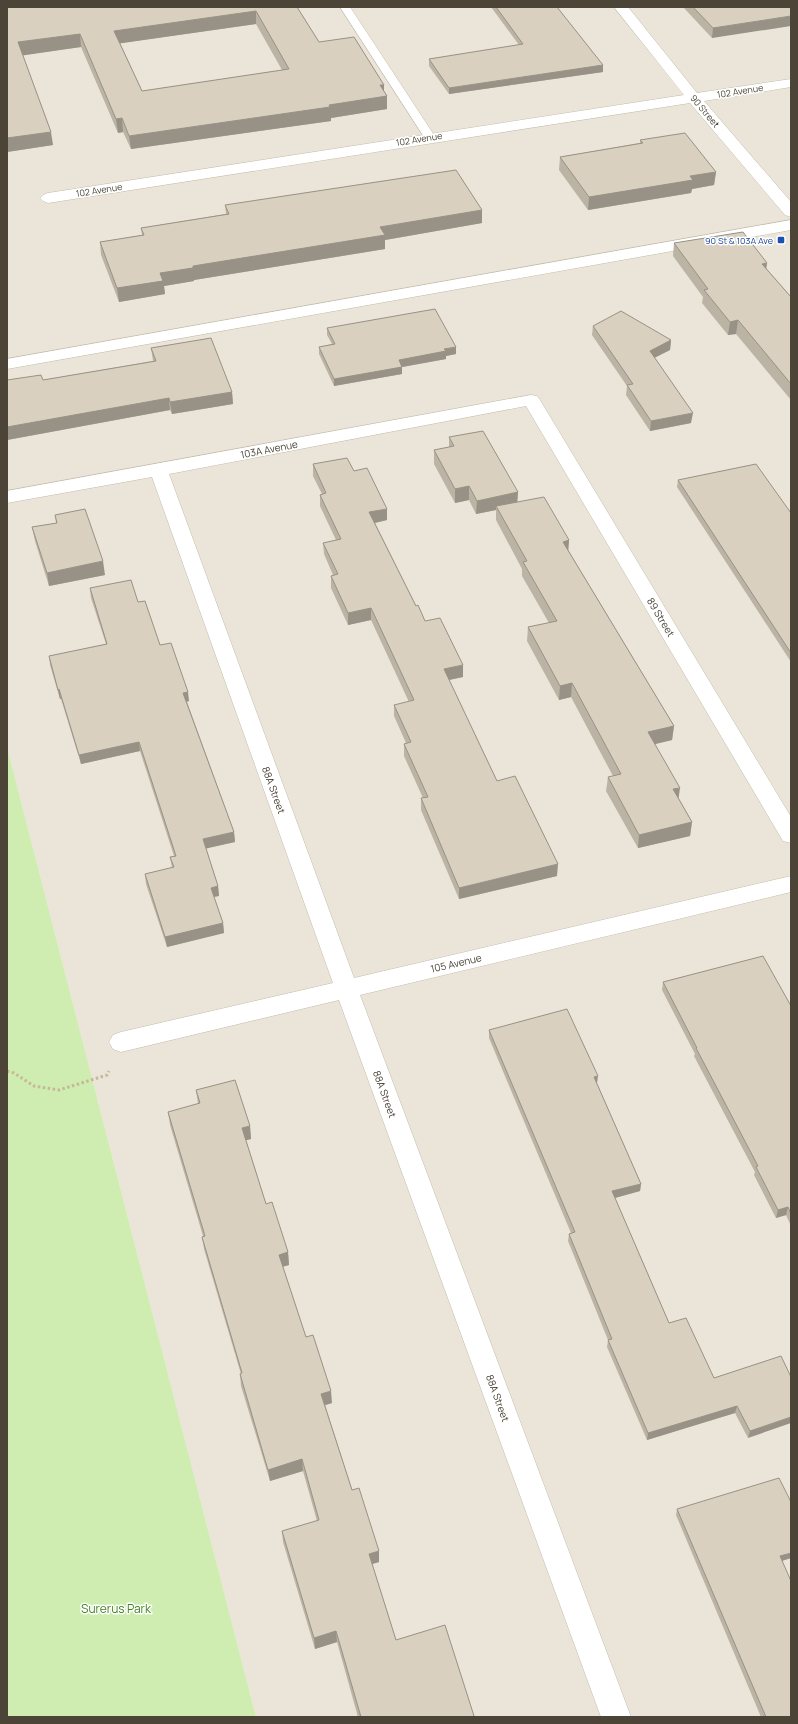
<svg xmlns="http://www.w3.org/2000/svg" width="798" height="1724" font-family="Manrope,sans-serif">
	<rect width="100%" height="100%" fill="#f6f3ea"/>
	<path fill="#eae5d8" d="M7 7H791V1717H256L7 747Z"/>
	<path fill="#cfedb0" d="M7 747 256 1717H7Z"/>
	<g fill="none" stroke-linecap="round" stroke-linejoin="round">
		<g stroke="#c3bcac" stroke-width="1">
			<path id="lane" d="M340 7H350L436 138 434 140H426Z"/>
		</g>
		<g stroke="#c3bcac" stroke-width="1">
			<g id="street">
				<path d="M614 7H628L697 93 791 79V87L704 101 791 202V217L785 215 690 103 48 203 43 201 40 198 43 195 48 193 684 95Z"/>
				<path d="M791 220V230L7 369V359Z"/>
				<path d="M531 395 537 396 540 400 791 817V843L783 841 526 406 169 474 354 978 791 876V892L360 995 631 1717H601L339 1000 121 1052 113 1049 109 1042 113 1035 121 1032 333 983 152 477 7 503V491Z"/>
			</g>
		</g>
		<path stroke="#c6b89c" stroke-width="3" stroke-dasharray="2.5 2.5" stroke-linecap="butt" d="M7 1071 14 1073 34 1086 59 1090 107 1075 109 1071"/>
		<use href="#lane" fill="#fff" fill-rule="evenodd"/>
		<use href="#street" fill="#fff" fill-rule="evenodd"/>
	</g>
	<g fill="#bbb3a4" fill-rule="evenodd">
		<path d="M7 7H297L319 42 384 85V91L387 96V109L331 118V121L131 149 123 132 118 133 81 47 22 55 53 145 7 152ZM256 24 282 70 142 91 120 43Z"/>
		<path d="M491 7H557L603 72 449 94 429 66V59L519 45Z"/>
		<path d="M683 7H791L712 38Z"/>
		<path d="M640 140 716 172 714 185 692 189 691 193 588 210 559 170 560 157 640 143Z"/>
		<path d="M225 205 482 210V223L385 240V249L194 280V281L164 286 165 294 119 302 101 255 100 242 142 235 141 228 226 214Z"/>
		<path d="M674 243 767 263 766 268 791 297V400L736 334 728 335 702 303 703 297 673 256Z"/>
		<path d="M593 326 671 340 670 350 654 358 691 423 650 431 626 395 627 386 592 335Z"/>
		<path d="M327 328 456 354 446 356V359L402 367V374L334 386 319 354V347L332 344 327 335Z"/>
		<path d="M151 348 232 392 233 404 172 414 170 410 7 440V380H43L153 361Z"/>
		<path d="M449 437 518 492 517 502 569 540 568 550 674 726 672 740 655 744 679 799 692 822 690 836 638 848 606 791 608 777 613 776 571 697 559 700 527 641 528 627 549 623 522 576V569L496 520V510L476 514 469 500 455 503 434 464V450L449 447Z"/>
		<path d="M313 464 354 471 387 520 375 523 416 606 425 621 463 665V677L449 680 497 781 557 876 459 899 421 810V798H423L404 756V744L406 743 394 716V705L409 702 371 620 348 625 331 588V576L333 575 324 554 323 543 336 540 320 506V495L322 494 313 476Z"/>
		<path d="M678 480 791 513V662L677 487Z"/>
		<path d="M55 515 105 575 49 586 35 541 32 527 56 523Z"/>
		<path d="M90 588 138 602 189 701 187 702 234 832 235 842 206 848 218 886 219 896 214 897 223 923 224 933 167 947 146 884 145 874 172 868 170 857 174 856 140 751 81 764 61 699H60L50 665 49 656 106 644 91 598Z"/>
		<path d="M663 982 791 1006V1226L786 1215 776 1218 754 1175 755 1172 694 1056 695 1054 662 990Z"/>
		<path d="M489 1030 597 1083V1084L641 1184 640 1191 615 1198 669 1323 714 1378 781 1356 748 1438 735 1413 647 1440 607 1347 608 1340 568 1241 569 1234 571 1233 489 1038Z"/>
		<path d="M196 1090 250 1126 251 1139 246 1140 266 1204 288 1252 289 1265 283 1267 306 1337 332 1403 325 1405 352 1490 379 1562 372 1564 396 1640 474 1716V1717H358L337 1642 315 1649 283 1542 282 1531 317 1521 303 1471 270 1481 241 1386 240 1374H241L204 1249 202 1237 203 1236 170 1125 168 1112 198 1104Z"/>
		<path d="M677 1509 791 1558 782 1561 791 1717H761L676 1515Z"/>
	</g>
	<g fill="#989286">
		<path d="M256 11V24L116 44 114 31Z"/>
		<path d="M791 16V26L712 38 713 28Z"/>
		<path d="M80 34 81 47 19 56 18 42Z"/>
		<path d="M603 65V72L449 94V88Z"/>
		<path d="M380 85H384V96H387V109L331 118V121L131 149 129 136 329 105Z"/>
		<path d="M122 118 123 132 118 133 116 119Z"/>
		<path d="M51 132 53 145 7 152V138Z"/>
		<path d="M716 172 714 185 692 189 691 193 588 210 589 197 690 176Z"/>
		<path d="M482 210V223L385 240V249L194 280V281L164 286 165 294 119 302 117 288 160 273 380 227Z"/>
		<path d="M767 263 765 277 762 264Z"/>
		<path d="M738 320 736 334 728 335 730 322Z"/>
		<path d="M671 340 670 350 648 361 650 351Z"/>
		<path d="M456 347V354L446 356V359L402 367V374L334 386V379L399 360 444 349Z"/>
		<path d="M232 392 233 404 172 414 170 402Z"/>
		<path d="M169 398 170 410 7 440V427Z"/>
		<path d="M693 413 691 423 650 431 651 421Z"/>
		<path d="M469 486V500L455 503V489Z"/>
		<path d="M518 492 517 506H496V510L476 514 477 501Z"/>
		<path d="M387 509V520L370 524 369 512Z"/>
		<path d="M569 540 568 554 563 542Z"/>
		<path d="M103 561 105 575 49 586 47 573Z"/>
		<path d="M371 608V620L348 625V613Z"/>
		<path d="M463 665V677L444 681V669Z"/>
		<path d="M572 683 571 697 559 700 560 686Z"/>
		<path d="M59 689 61 699H60L58 690Z"/>
		<path d="M188 692 189 701 184 702 183 693Z"/>
		<path d="M674 726 672 740 647 746 648 732Z"/>
		<path d="M139 742 140 751 81 764 79 755Z"/>
		<path d="M680 788 678 802 673 789Z"/>
		<path d="M692 822 690 836 638 848 639 835Z"/>
		<path d="M234 832 235 842 204 849 203 839Z"/>
		<path d="M558 864 557 876 459 899V888Z"/>
		<path d="M218 886 219 896 212 897 211 888Z"/>
		<path d="M223 923 224 933 167 947 165 937Z"/>
		<path d="M598 1076 597 1083 593 1085 594 1077Z"/>
		<path d="M250 1126 251 1139 243 1141 242 1128Z"/>
		<path d="M641 1184 640 1191 611 1199 612 1191Z"/>
		<path d="M788 1207 786 1215 776 1218 778 1210Z"/>
		<path d="M288 1252 289 1265 280 1267 279 1255Z"/>
		<path d="M331 1391 332 1403 322 1406 321 1394Z"/>
		<path d="M737 1406 735 1413 647 1440 648 1433Z"/>
		<path d="M791 1417V1423L748 1438 750 1431Z"/>
		<path d="M302 1459 303 1471 270 1481 268 1470Z"/>
		<path d="M379 1551V1562L369 1565V1554Z"/>
		<path d="M791 1553V1558L778 1562 780 1556Z"/>
		<path d="M336 1631 337 1642 315 1649 314 1638Z"/>
	</g>
	<g fill="#d9d0bf" stroke="#989286" fill-rule="evenodd">
		<path d="M7 7H297L319 42 354 37 384 85H380L387 96 329 105 330 107 129 136 122 118 116 119 80 34 18 42 51 132 7 138ZM256 11 289 69 142 91 114 31Z"/>
		<path d="M496 7H557L603 65 449 88 429 59 523 44Z"/>
		<path d="M693 7H791V16L713 28Z"/>
		<path d="M685 133 716 172 690 176 693 180 589 197 560 157 643 143 640 140Z"/>
		<path d="M456 170 482 210 380 227 385 235 193 266V268L160 273 163 281 117 288 100 242 144 235 141 228 229 214 225 205Z"/>
		<path d="M743 232 767 263 762 264 791 297V302L790 303 791 304V384L738 320 730 322 704 290 708 289 674 243Z"/>
		<path d="M435 309 456 347 444 349 446 351 399 360 402 367 334 379 319 347 335 344 327 328Z"/>
		<path d="M621 311 671 340 650 351 693 413 651 421 627 385 633 384 593 326Z"/>
		<path d="M211 338 232 392 170 402 169 398 7 427V380L41 375 43 380 156 361 151 348Z"/>
		<path d="M483 431 518 492 477 501 469 486 455 489 434 450 454 446 449 437Z"/>
		<path d="M347 458 354 471 367 468 387 509 369 512 416 606 418 605 425 621 440 618 463 665 444 669 497 781 515 776 558 864 459 888 421 798 428 797 404 744 411 742 394 705 414 700 371 608 348 613 331 576 338 574 323 543 341 539 320 495 326 493 313 464Z"/>
		<path d="M756 464 791 513V653L678 480Z"/>
		<path d="M544 497 569 540 563 542 674 726 648 732 680 788 673 789 692 822 639 835 608 777 621 774 572 683 560 686 528 627 557 621 523 562 527 561 496 506Z"/>
		<path d="M85 509 103 561 47 573 32 527 57 523 55 515Z"/>
		<path d="M131 580 138 602 145 601 160 645 171 643 188 692 183 693 234 832 203 839 218 886 211 888 223 923 165 937 145 874 174 867 170 857 176 856 139 742 79 755 59 689 58 690 49 656 107 644 90 588Z"/>
		<path d="M763 956 791 1006V1214L788 1207 778 1210 756 1167 758 1166 696 1048H697L663 982Z"/>
		<path d="M567 1009 598 1076 594 1077 641 1184 612 1191 669 1323 686 1318 714 1378 781 1356 791 1377V1417L750 1431 737 1406 648 1433 608 1340 612 1339 569 1234 575 1232 489 1030Z"/>
		<path d="M235 1080 250 1126 242 1128 266 1204 272 1202 288 1252 279 1255 306 1337 313 1335 331 1391 321 1394 352 1490 359 1488 379 1551 369 1554 396 1640 445 1625 474 1716 471 1717H361L336 1631 314 1638 282 1531 319 1520 302 1459 268 1470 240 1374 242 1373 202 1237 205 1236 168 1112 200 1103 196 1090Z"/>
		<path d="M779 1478 791 1502V1553L780 1556 791 1581V1717H766L677 1509Z"/>
	</g>
	<rect fill="#1a4fb4" stroke="#fff" stroke-width="1.5" x="777" y="236" width="8" height="8" rx="2"/>
	<g text-anchor="middle" dominant-baseline="central" stroke-width="3" stroke-linejoin="round" paint-order="stroke">
		<g font-size="9" fill="#4b4437" stroke="#fff">
			<text transform="translate(740 91) rotate(-9)">102 Avenue</text>
			<text transform="translate(705 111) rotate(50)">90 Street</text>
			<text transform="translate(419 139) rotate(-9)">102 Avenue</text>
			<text transform="translate(99 190) rotate(-9)">102 Avenue</text>
		</g>
		<g font-size="9" fill="#164399" stroke="#fff" text-anchor="end">
			<text x="773" y="240">90 St &amp; 103A Ave</text>
		</g>
		<g font-size="10" fill="#4b4437" stroke="#fff">
			<text transform="translate(269 449) rotate(-11)">103A Avenue</text>
			<text transform="translate(661 617) rotate(59)">89 Street</text>
			<text transform="translate(274 790) rotate(70)">88A Street</text>
			<text transform="translate(456 963) rotate(-13)">105 Avenue</text>
			<text transform="translate(385 1094) rotate(70)">88A Street</text>
			<text transform="translate(498 1398) rotate(70)">88A Street</text>
		</g>
		<g font-size="12" fill="#458325" stroke="#fff">
			<text x="116" y="1608">Surerus Park</text>
		</g>
	</g>
	<rect width="798" height="1724" fill="none" stroke="#4b4437" stroke-width="16"/>
</svg>
